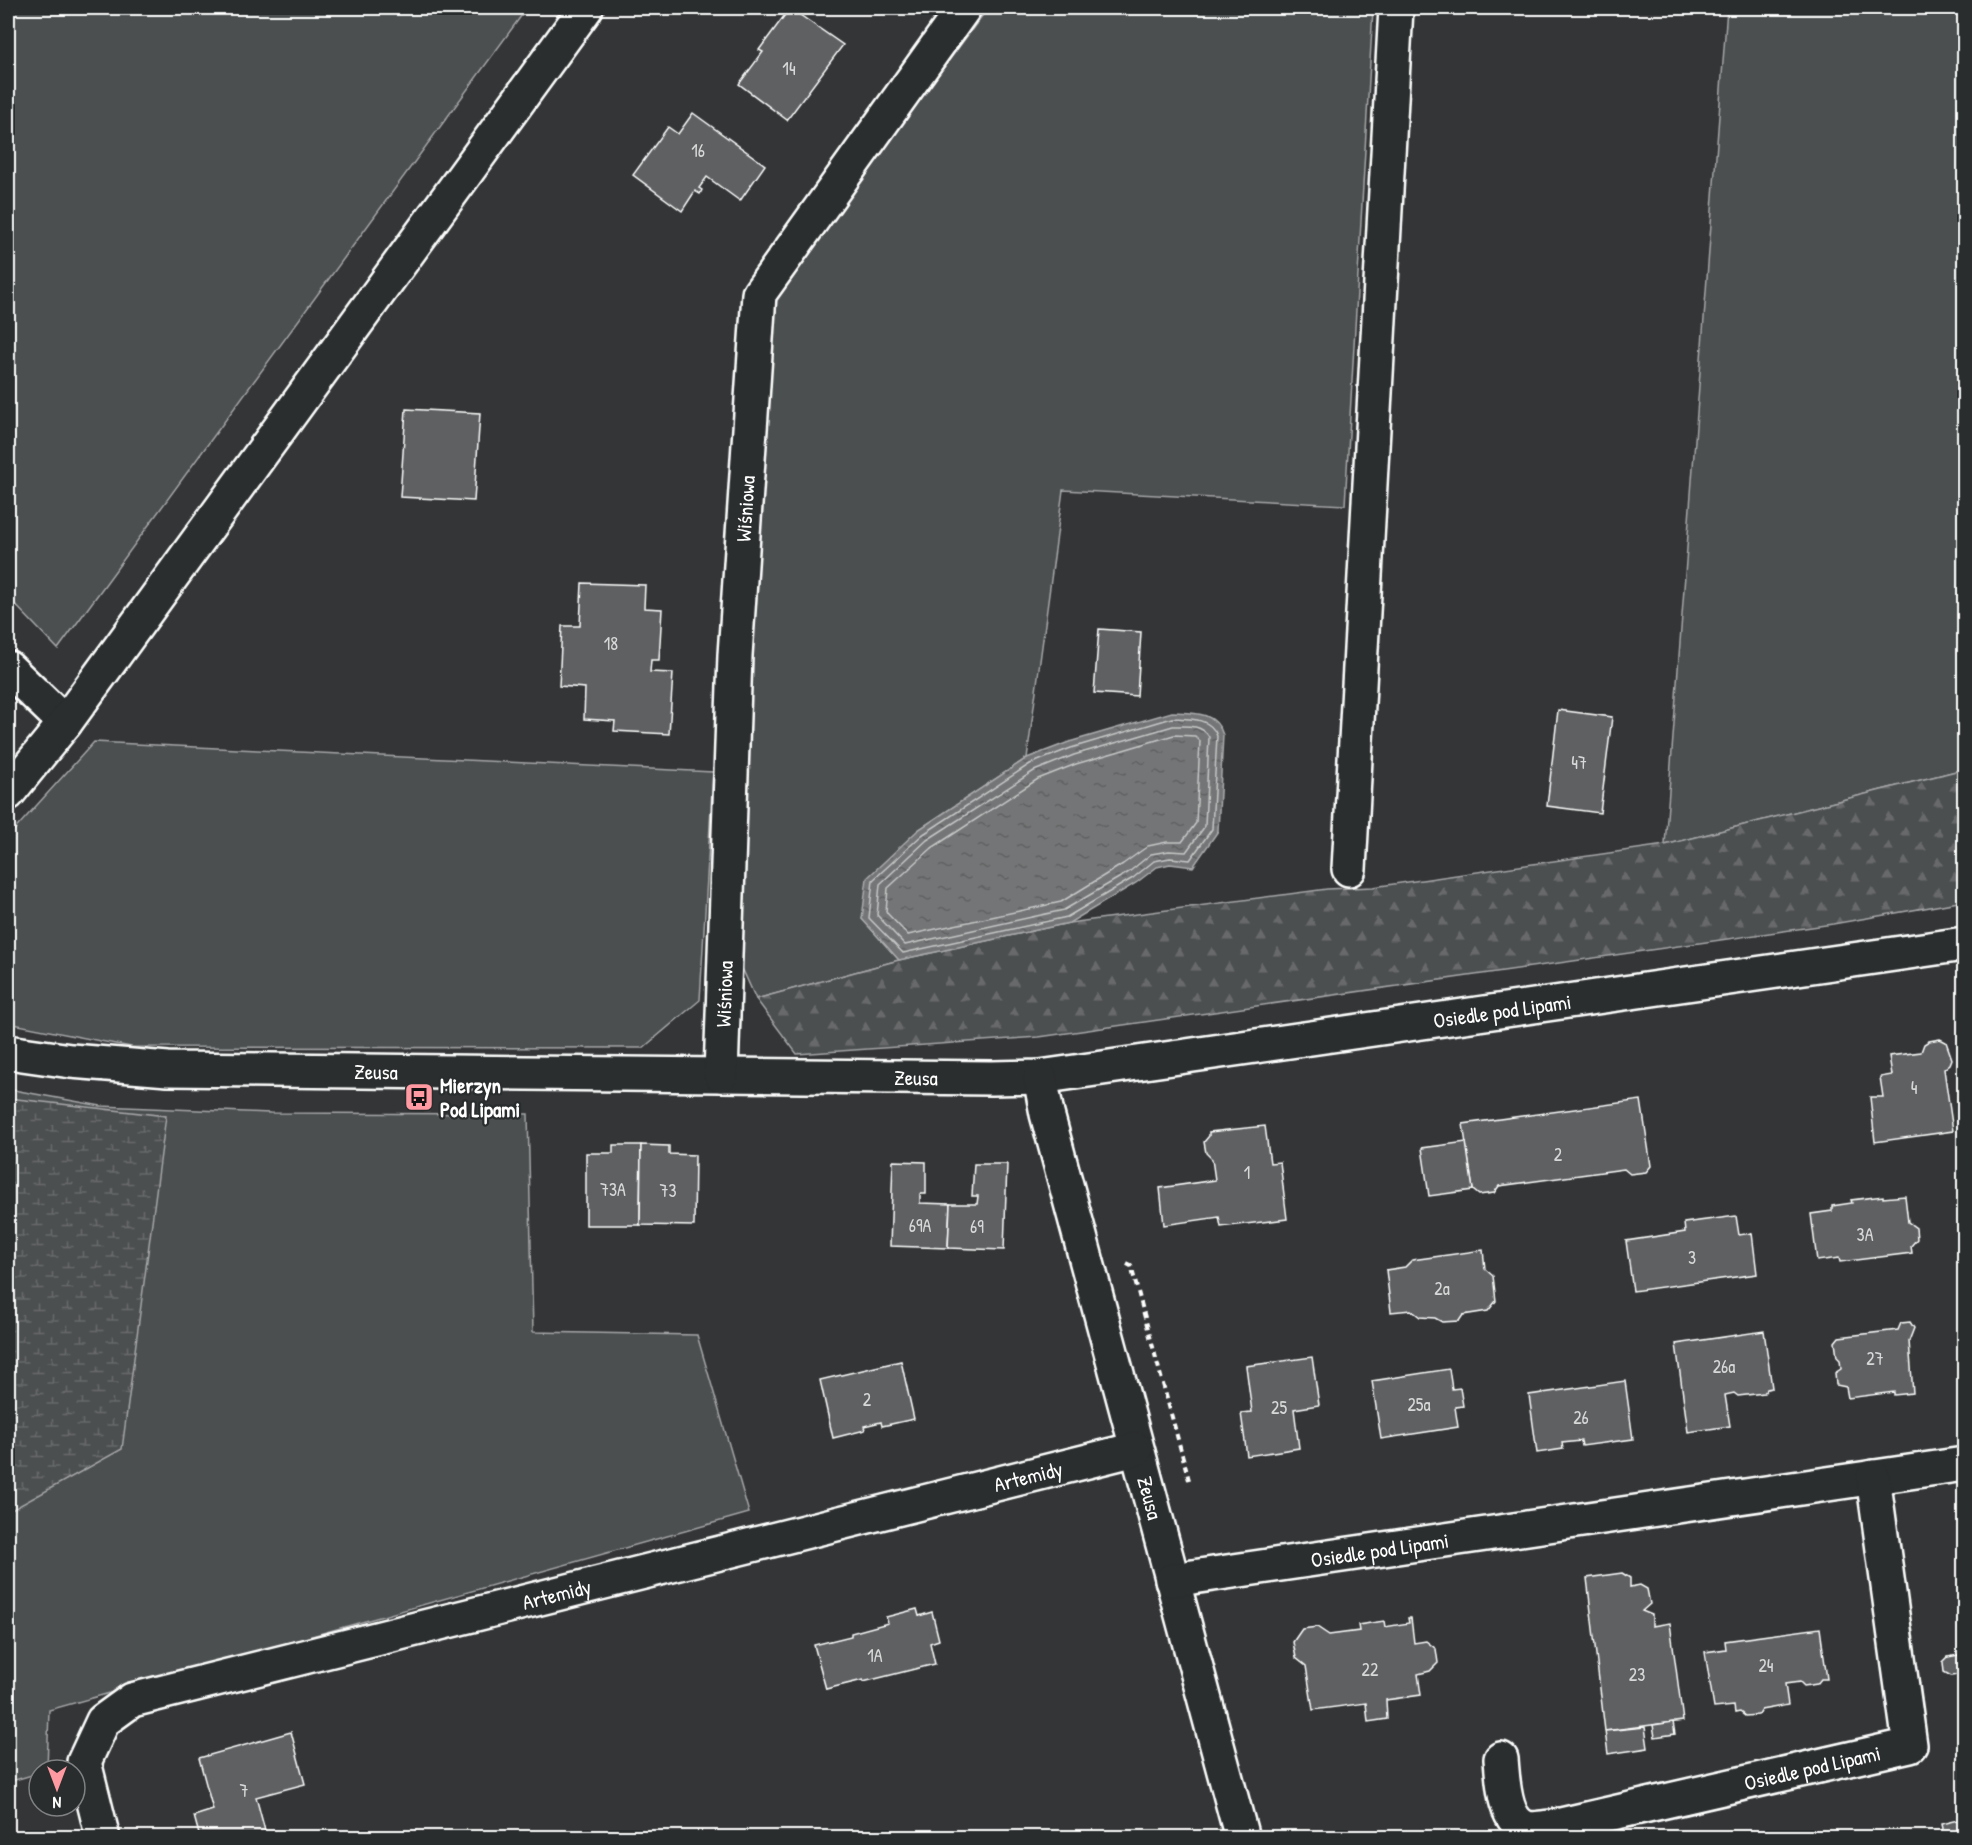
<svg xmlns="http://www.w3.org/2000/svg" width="1972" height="1845" font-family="'Patrick Hand',sans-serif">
	<defs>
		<pattern id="forest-firs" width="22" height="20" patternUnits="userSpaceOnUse" patternTransform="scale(1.5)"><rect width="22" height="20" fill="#4c4f50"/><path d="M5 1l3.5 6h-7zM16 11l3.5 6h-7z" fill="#67696a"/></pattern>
		<pattern id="wetland-marsh" width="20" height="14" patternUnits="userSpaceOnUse" patternTransform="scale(1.5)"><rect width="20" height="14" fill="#4c4f50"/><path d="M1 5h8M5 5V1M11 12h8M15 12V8" fill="none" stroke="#67696a"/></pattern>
		<pattern id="water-ripples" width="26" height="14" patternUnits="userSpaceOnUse" patternTransform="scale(1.5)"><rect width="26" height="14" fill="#737576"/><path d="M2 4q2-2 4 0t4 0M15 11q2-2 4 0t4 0" fill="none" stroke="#606061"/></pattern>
	</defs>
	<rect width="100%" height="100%" fill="#333536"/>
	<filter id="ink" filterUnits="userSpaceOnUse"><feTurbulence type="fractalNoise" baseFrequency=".0167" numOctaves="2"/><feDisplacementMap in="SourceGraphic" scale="12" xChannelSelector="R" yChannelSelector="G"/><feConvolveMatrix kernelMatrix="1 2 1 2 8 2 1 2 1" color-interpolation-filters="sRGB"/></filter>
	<g filter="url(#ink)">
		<g fill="#4c4f50" stroke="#a6a7a8" stroke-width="1.5">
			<path d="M8 8H527L58 649 8 597Z"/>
			<path d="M988 8H1373L1345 505 1063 490 1027 758 918 830 862 919 899 960 756 999 729 939 772 298Z"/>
			<path d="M1727 8H1964V769L1665 845Z"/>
			<path d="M94 742 713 772 700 1000 643 1048 131 1047 8 1023V837Z"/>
			<path d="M8 1089 101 1106 270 1113 528 1114 533 1332 697 1335 749 1513 49 1710 47 1770H39V1773L8 1782Z"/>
		</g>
		<path fill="url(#forest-firs)" stroke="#a6a7a8" stroke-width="1.5" d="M1964 769V901L1833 924 1039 1037 797 1054 756 999 899 960 1069 923 1327 889 1373 887 1665 845Z"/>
		<path fill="url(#wetland-marsh)" stroke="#a6a7a8" stroke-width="1.5" d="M8 1098 166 1116 122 1449 8 1512Z"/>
		<path fill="url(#water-ripples)" stroke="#abacad" stroke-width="1.5" d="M1172 712C1193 713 1216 711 1223 735L1218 831 1193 867 1170 864 1157 867 1136 883 1069 923 899 960 862 919 867 878 918 830 1027 758 1069 742Z"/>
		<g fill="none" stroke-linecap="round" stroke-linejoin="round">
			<g stroke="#c7c8c8" stroke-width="1.5">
				<path d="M1172 718C1188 719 1211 717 1217 736L1212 829 1190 860 1170 858 1154 861 1133 878 1067 917 903 953 869 918 873 880 922 835 1030 764 1071 748Z"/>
				<path d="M1173 726C1186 726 1202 724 1209 737L1205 826 1186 852 1169 851 1151 854 1129 872 1064 910 905 945 877 915 880 884 927 840 1034 771 1074 755Z"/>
				<path d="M1174 735 1195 736 1200 741 1196 823 1182 842H1167L1148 846 1123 864 1061 902 908 935 886 912 888 888 932 848 1038 779 1076 764Z"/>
			</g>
		</g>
		<g fill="#5f6162" stroke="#fff" stroke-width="1.5">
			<path d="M790 8 843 45 787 120 739 84 763 52 759 50Z"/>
			<path d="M693 113 765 165 740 201 707 177 699 188 702 190 700 194 695 191 682 211 633 175 668 127 678 134Z"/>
			<path d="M406 409 480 413 474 501 400 497Z"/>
			<path d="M582 583 645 585 644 608 662 609 659 660H651L650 672 673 673 669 734 614 731 615 721 584 719 585 688 559 686 562 626H580Z"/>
			<path d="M1099 629 1141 632 1137 696 1094 693Z"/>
			<path d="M1558 710 1612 717 1600 813 1547 806Z"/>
			<path d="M1940 1039 1946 1042 1952 1059 1950 1064 1944 1069 1953 1131 1875 1142 1870 1097H1883L1880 1077 1892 1075 1889 1056 1921 1052 1924 1044 1929 1041Z"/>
			<path d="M1641 1100 1651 1166 1646 1172 1630 1174 1624 1169 1499 1186 1494 1193 1479 1195 1473 1190 1463 1124Z"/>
			<path d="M1265 1126 1270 1163 1280 1162 1287 1219 1221 1227 1219 1217 1164 1225 1160 1188 1215 1180 1212 1159 1206 1153 1204 1142 1209 1136V1132Z"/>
			<path d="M1466 1142 1473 1190 1429 1196 1422 1148Z"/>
			<path d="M613 1145H641L640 1225H586V1153H613Z"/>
			<path d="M641 1145 669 1146V1154L695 1155 694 1226 640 1225Z"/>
			<path d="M893 1161 926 1162V1194H920V1203L950 1204 948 1248 890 1246Z"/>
			<path d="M974 1164H1007L1004 1250 948 1248 950 1204H977L978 1196H972Z"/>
			<path d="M1883 1196V1198L1905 1196 1908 1222 1916 1228 1917 1239 1911 1246 1912 1253 1840 1262 1839 1258 1817 1261 1811 1214 1832 1211V1206L1852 1203 1851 1200Z"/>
			<path d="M1736 1216 1739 1235 1752 1233 1757 1274 1633 1291 1626 1241 1685 1232 1684 1223Z"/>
			<path d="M1483 1250 1485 1269 1493 1276 1496 1301 1488 1311 1463 1315 1459 1321 1442 1322 1435 1318 1420 1317 1411 1310 1391 1312 1386 1270 1405 1267 1412 1260Z"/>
			<path d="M1910 1322 1914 1328 1909 1341 1913 1393 1894 1395V1392L1848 1398 1846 1387 1836 1385 1835 1373 1841 1369 1840 1360 1837 1357 1835 1342 1839 1337 1898 1330 1901 1323Z"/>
			<path d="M1764 1331 1772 1388 1767 1389 1764 1393 1738 1396 1734 1393 1725 1395 1730 1426 1688 1432 1676 1344Z"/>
			<path d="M1312 1357 1319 1405 1294 1409 1299 1448 1247 1456 1241 1413 1252 1412 1246 1366Z"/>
			<path d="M901 1361 914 1419 882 1426 881 1422 864 1426 865 1430 833 1438 820 1380Z"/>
			<path d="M1449 1369 1452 1389 1460 1388 1463 1406 1455 1407 1458 1427 1381 1439 1372 1381Z"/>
			<path d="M1625 1381 1633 1439 1582 1446 1581 1441 1562 1443 1563 1449 1537 1453 1529 1395Z"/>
			<path d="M1622 1573 1630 1578V1587L1640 1585 1647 1589 1650 1604 1642 1611 1652 1615V1626L1670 1623 1683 1721 1605 1731 1587 1578Z"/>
			<path d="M917 1609 919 1616 932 1612 939 1640 930 1643 935 1664 863 1682V1680L826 1689 814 1645 851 1636V1633L888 1623 886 1617Z"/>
			<path d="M1408 1618H1411L1414 1643 1426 1641 1436 1649 1438 1663 1430 1671 1418 1674 1421 1695 1386 1700 1387 1719 1368 1722 1366 1703 1313 1710 1306 1666 1296 1658 1293 1642 1302 1629 1317 1627 1329 1635 1359 1631 1358 1625 1384 1621 1385 1627 1409 1623Z"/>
			<path d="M1964 1625V1654L1963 1655 1959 1626Z"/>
			<path d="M1820 1628 1827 1679H1821L1817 1684 1804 1686 1800 1682 1785 1684 1788 1705 1761 1710 1758 1715 1745 1716 1740 1712 1735 1713 1734 1706 1714 1708 1705 1652 1726 1649 1725 1641Z"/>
			<path d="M1964 1654V1674L1951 1676 1944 1672 1943 1662 1948 1657Z"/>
			<path d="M1673 1722 1675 1734 1655 1737 1653 1725Z"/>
			<path d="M1645 1727 1648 1748 1608 1754 1605 1731Z"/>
			<path d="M291 1732 305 1784 256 1797 267 1838H200L194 1816 213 1810 199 1758Z"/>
			<path d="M1961 1816H1964V1838H1944L1941 1824 1962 1819Z"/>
		</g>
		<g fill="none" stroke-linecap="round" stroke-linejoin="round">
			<g stroke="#fff" stroke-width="38">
				<g id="minor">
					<path d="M8 668 65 723"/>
					<path d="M8 793 65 723 586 8"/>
					<path d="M1349 869 1396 8"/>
					<path id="s1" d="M8 1052 71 1061 168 1069 992 1078 1040 1077 1964 944"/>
					<path id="s2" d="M721 1075 735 655 759 294 964 8"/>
					<path id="s3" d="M1040 1077 1047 1114 1242 1838"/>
					<path id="s4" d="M1172 1580 1964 1464"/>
					<path id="s5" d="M1501 1759C1503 1779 1503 1821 1527 1828 1534 1830 1545 1827 1552 1827L1910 1745 1873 1477"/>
					<path id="s6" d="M103 1838 84 1762 103 1721 132 1700 1136 1449"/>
				</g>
			</g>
			<path stroke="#fff" stroke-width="4" stroke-dasharray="6 4.5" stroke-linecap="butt" d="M1127 1264 1131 1266 1189 1480"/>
			<use href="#minor" stroke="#2a2d2e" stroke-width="33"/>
		</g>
	</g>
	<defs>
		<g id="bus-square" transform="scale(1.5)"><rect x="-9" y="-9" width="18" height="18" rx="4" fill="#ff9aa2" stroke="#2a2d2e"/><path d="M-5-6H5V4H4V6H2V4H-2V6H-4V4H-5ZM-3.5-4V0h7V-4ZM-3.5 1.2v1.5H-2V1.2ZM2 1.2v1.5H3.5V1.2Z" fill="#111"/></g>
	</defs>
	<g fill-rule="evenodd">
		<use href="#bus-square" x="419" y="1097"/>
	</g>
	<g text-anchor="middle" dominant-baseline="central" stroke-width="4.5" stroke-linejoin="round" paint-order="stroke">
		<g font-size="18" fill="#d7d8d8">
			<text x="789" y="68">14</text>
			<text x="698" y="150">16</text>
			<text x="611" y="643">18</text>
			<text x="1579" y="762">47</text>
			<text x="1914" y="1087">4</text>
			<text x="1558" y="1154">2</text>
			<text x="1247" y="1172">1</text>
			<text x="613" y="1189">73A</text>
			<text x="668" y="1190">73</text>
			<text x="920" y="1225">69A</text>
			<text x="977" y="1226">69</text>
			<text x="1865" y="1234">3A</text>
			<text x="1692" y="1257">3</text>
			<text x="1442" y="1288">2a</text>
			<text x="1875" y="1358">27</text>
			<text x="1724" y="1366">26a</text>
			<text x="867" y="1399">2</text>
			<text x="1419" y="1404">25a</text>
			<text x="1279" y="1407">25</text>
			<text x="1581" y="1417">26</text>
			<text x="875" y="1655">1A</text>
			<text x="1766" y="1665">24</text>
			<text x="1370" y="1669">22</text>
			<text x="1637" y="1674">23</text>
			<text x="244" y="1790">7</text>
		</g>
		<g font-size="21" fill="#fff" stroke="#2a2d2e">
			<text stroke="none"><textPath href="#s2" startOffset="567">Wiśniowa</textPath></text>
			<text stroke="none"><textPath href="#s2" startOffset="81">Wiśniowa</textPath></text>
			<text stroke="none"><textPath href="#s1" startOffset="1500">Osiedle pod Lipami</textPath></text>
			<text stroke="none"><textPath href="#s1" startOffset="369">Zeusa</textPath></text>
			<text stroke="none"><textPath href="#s1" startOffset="909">Zeusa</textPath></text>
			<text stroke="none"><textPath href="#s6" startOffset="1083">Artemidy</textPath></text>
			<text stroke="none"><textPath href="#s3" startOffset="435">Zeusa</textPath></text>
			<text stroke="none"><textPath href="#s4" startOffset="210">Osiedle pod Lipami</textPath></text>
			<text stroke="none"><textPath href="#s6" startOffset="597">Artemidy</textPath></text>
			<text stroke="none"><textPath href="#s5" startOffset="370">Osiedle pod Lipami</textPath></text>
		</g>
		<g font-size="21" font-weight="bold" fill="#fff" stroke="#2a2d2e" text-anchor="start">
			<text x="440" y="1085">Mierzyn<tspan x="440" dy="24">Pod Lipami</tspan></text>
		</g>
	</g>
	<rect width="1972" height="1845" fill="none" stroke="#2a2d2e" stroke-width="30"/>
	<rect x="15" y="15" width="1942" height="1815" fill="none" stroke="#fff" stroke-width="2" filter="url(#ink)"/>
	<g transform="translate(57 1788) rotate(180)"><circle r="28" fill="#2a2d2e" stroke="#7f8182" stroke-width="1.5"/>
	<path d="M0-4.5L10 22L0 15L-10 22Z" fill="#ff9aa2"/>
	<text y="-9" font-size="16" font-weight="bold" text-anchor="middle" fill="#ffffff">N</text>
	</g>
</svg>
